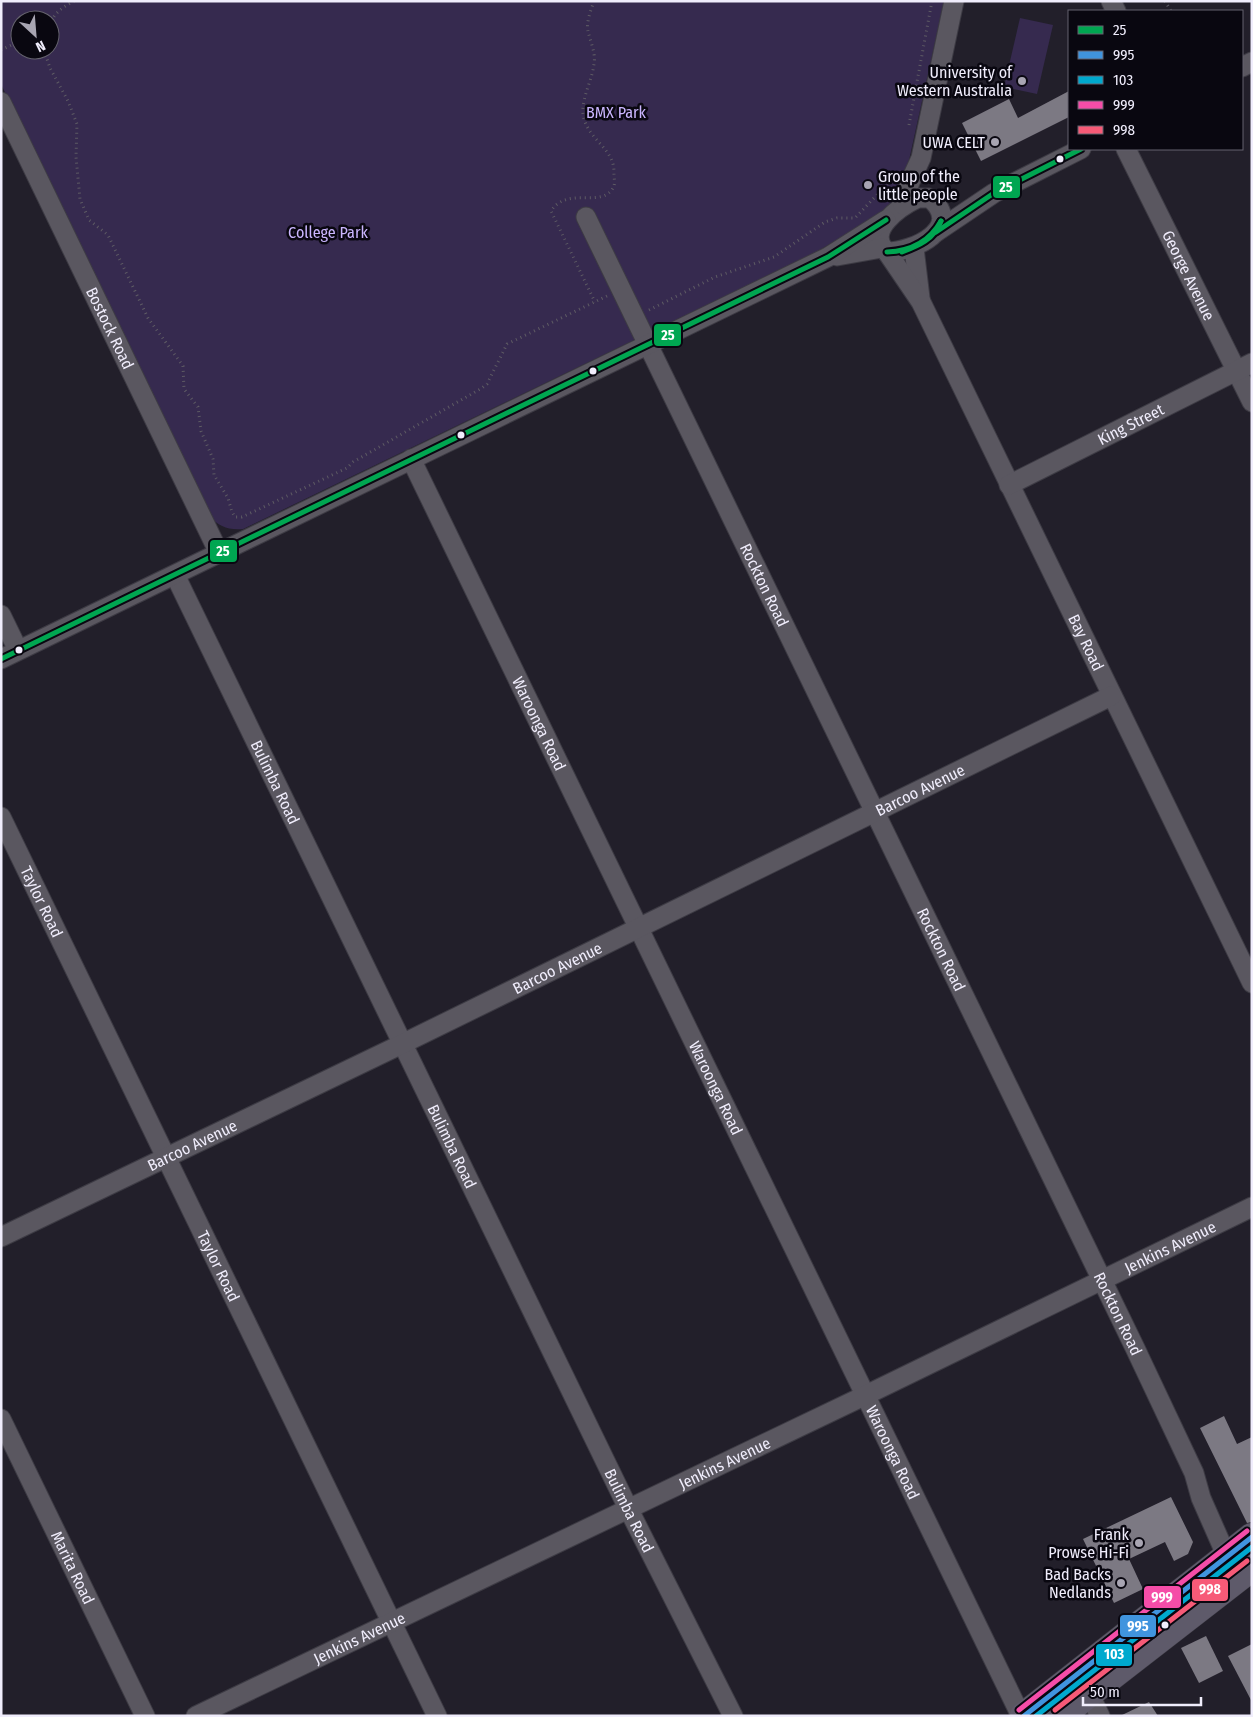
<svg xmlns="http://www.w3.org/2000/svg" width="1253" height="1717" font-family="'Fira Sans Condensed',sans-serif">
	<rect width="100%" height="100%" fill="#221f2a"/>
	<g fill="#362a4f" fill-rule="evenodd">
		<path d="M1 1H944L906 174 894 203 885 212 816 252 243 529C227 530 220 527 208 515L1 84ZM20 20H50V50H20Z"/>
		<path d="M1020 18 1053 25 1037 94 1004 87Z"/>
	</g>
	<g fill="#7c7983">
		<path d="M1069 91V117L981 161 962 123 1009 99 1018 118Z"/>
		<path d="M1224 1416 1237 1444 1252 1437V1522L1247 1523 1200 1428Z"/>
		<path d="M1171 1497 1193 1542 1188 1554 1174 1561 1165 1542 1129 1559 1143 1589 1114 1603 1083 1539Z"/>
		<path d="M1206 1636 1223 1671 1199 1683 1181 1648Z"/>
		<path d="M1252 1644V1702L1228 1656Z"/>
		<path d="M1149 1702 1158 1716H1120Z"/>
	</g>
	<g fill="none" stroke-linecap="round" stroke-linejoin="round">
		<g stroke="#3d3b44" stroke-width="21">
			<g id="minor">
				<path d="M1111 1 1116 11"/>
				<path d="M1242 67 1252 62"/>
				<path id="s1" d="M1 102 219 553"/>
				<path id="s2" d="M1126 149 1252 402"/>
				<path d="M918 198H930C965 228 913 252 887 252 863 231 901 206 918 198Z"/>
				<path d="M903 205 910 182 921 158 954 1"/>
				<path id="s3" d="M586 217 1135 1348 1194 1473 1201 1498 1227 1557"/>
				<path d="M936 232 994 193 1081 149"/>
				<path d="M914 248 920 298"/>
				<path id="s4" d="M887 252 921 302 1252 983"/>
				<path d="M837 256 882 248"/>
				<path id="s5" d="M411 459 1021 1716"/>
				<path id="s6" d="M1009 485 1252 363"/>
				<path id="s7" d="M175 575 628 1508 733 1716"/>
				<path d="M1 615 18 650"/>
				<path d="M1 659 828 257 886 220"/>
				<path id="s8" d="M1 817 437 1716"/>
				<path id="s9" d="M1 1237 402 1044 1111 696"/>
				<path id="s10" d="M1 1419 145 1716"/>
				<path d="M1084 1683 1100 1716"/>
				<path id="s11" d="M196 1716 866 1395 1252 1207"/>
			</g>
		</g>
		<g stroke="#3d3b44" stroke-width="29">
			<g id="highway">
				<path d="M1024 1716 1252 1537"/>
				<path d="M1060 1716 1252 1567"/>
			</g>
		</g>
		<g stroke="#5e5b64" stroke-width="3" stroke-dasharray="1 4" stroke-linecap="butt">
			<path d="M594 1C591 10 586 22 588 31 590 41 596 53 594 64 592 82 579 102 584 119 591 142 615 149 614 174 614 177 615 183 614 186 603 210 568 185 551 211L595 302"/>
			<path d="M1165 1 1171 11"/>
			<path d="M50 26C53 13 63 7 74 1"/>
			<path d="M1 50 20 41"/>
			<path d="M44 50 50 68 68 101 77 124 76 157 80 199 89 220 108 235 148 318 183 366 184 389 198 407 201 431 213 459 214 475 228 498 232 512 235 517H242L347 468 353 462 482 388 487 384 507 344 607 296"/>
			<path d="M909 125 932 1"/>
			<path d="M649 310 715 277 774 257 825 222 837 218H855L893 178"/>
		</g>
		<use href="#minor" stroke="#5a5760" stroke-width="19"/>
		<use href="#highway" stroke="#5e5a6a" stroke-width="28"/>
		<g stroke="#090710" stroke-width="9">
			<g id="bus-1">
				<path d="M936 232 994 193 1081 149"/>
				<path d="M887 252C910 251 929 243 941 221"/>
				<path d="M902 252C918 246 935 239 941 221"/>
				<path d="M1 659 828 257 886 220"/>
			</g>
		</g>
		<g stroke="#090710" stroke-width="9">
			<path id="bus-2" d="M1024 1716 1252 1537"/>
		</g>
		<g stroke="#090710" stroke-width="9">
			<path id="bus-3" d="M1036 1716 1252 1547"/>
		</g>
		<g stroke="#090710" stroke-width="9">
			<path id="bus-4" d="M1019 1710 1247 1531"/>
		</g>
		<g stroke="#090710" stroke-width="9">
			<path id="bus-5" d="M1055 1710 1247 1561"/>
		</g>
		<use href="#bus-1" stroke="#00a651" stroke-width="5"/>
		<use href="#bus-2" stroke="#4094de" stroke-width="5"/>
		<use href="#bus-3" stroke="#00a9ce" stroke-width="5"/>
		<use href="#bus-4" stroke="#f54da8" stroke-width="5"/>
		<use href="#bus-5" stroke="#f75a77" stroke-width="5"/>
	</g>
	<g fill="#a8a5b2" stroke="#090710" stroke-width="2">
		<circle cx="1022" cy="81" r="5"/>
		<circle cx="995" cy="142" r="5"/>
		<circle cx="868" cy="185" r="5"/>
		<circle cx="1139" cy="1543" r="5"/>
		<circle cx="1121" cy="1583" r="5"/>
	</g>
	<g fill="#f0edfc" stroke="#090710" stroke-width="2">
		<circle cx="1060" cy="159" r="4.5"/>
		<circle cx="593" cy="371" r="4.5"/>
		<circle cx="461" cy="435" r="4.5"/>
		<circle cx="19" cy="650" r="4.5"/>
		<circle cx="1165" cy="1625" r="4.5"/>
	</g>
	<g text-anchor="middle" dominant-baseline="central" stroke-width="5" stroke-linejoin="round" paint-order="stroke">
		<g font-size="16" fill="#f0edfc" stroke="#090710" text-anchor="end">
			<text x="1012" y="72">University of<tspan x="1012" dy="18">Western Australia</tspan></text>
			<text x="985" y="142">UWA CELT</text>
			<text x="878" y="176" text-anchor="start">Group of the<tspan x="878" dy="18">little people</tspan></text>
			<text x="1129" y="1534">Frank<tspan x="1129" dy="18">Prowse Hi-Fi</tspan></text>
			<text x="1111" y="1574">Bad Backs<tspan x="1111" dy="18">Nedlands</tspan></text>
		</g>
		<g font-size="16" fill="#cbb6ff" stroke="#090710">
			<text x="616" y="112">BMX Park</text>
			<text x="328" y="232">College Park</text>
		</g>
		<g font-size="16" fill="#f0edfc" stroke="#090710">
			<text stroke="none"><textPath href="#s2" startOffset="141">George Avenue</textPath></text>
			<text stroke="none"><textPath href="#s1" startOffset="251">Bostock Road</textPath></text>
			<text stroke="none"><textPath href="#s6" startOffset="136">King Street</textPath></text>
			<text stroke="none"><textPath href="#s3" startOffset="409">Rockton Road</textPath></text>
			<text stroke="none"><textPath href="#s4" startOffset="439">Bay Road</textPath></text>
			<text stroke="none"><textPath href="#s5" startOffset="294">Waroonga Road</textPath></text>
			<text stroke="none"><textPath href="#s7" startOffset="230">Bulimba Road</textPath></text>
			<text stroke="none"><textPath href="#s9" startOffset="1022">Barcoo Avenue</textPath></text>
			<text stroke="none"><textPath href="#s8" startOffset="94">Taylor Road</textPath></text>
			<text stroke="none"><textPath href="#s3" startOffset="814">Rockton Road</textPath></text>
			<text stroke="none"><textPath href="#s9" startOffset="618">Barcoo Avenue</textPath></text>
			<text stroke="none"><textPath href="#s5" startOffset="699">Waroonga Road</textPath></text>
			<text stroke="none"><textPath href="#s9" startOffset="212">Barcoo Avenue</textPath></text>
			<text stroke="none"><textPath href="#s7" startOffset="635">Bulimba Road</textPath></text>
			<text stroke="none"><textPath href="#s11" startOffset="1081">Jenkins Avenue</textPath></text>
			<text stroke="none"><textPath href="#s8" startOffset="499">Taylor Road</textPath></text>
			<text stroke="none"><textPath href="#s3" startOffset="1219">Rockton Road</textPath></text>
			<text stroke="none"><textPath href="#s5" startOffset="1104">Waroonga Road</textPath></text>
			<text stroke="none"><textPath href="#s11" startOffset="586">Jenkins Avenue</textPath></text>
			<text stroke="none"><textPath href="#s7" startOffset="1040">Bulimba Road</textPath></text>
			<text stroke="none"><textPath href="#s10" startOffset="165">Marita Road</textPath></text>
			<text stroke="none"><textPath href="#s11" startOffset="181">Jenkins Avenue</textPath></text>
		</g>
	</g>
	<g stroke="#090710" stroke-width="2">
		<rect x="992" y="175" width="29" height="24" rx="5" fill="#00a651"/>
		<rect x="653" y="323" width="29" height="24" rx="5" fill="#00a651"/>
		<rect x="209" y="539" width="29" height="24" rx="5" fill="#00a651"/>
		<rect x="1191" y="1578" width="38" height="24" rx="5" fill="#f75a77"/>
		<rect x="1143" y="1585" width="39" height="24" rx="5" fill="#f54da8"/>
		<rect x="1119" y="1614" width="38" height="24" rx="5" fill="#4094de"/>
		<rect x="1095" y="1643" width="38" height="24" rx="5" fill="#00a9ce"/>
	</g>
	<g font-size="14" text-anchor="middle" font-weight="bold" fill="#fff">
		<text x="1006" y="192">25</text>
		<text x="668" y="340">25</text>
		<text x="223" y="556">25</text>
		<text x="1210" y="1594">998</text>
		<text x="1162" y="1602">999</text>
		<text x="1138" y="1631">995</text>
		<text x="1114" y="1659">103</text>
	</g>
	<rect width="1253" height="1717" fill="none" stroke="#f0edfc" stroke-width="5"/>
	<rect x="1068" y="10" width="175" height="140" fill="#090710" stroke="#65636e"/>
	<rect x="1078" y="26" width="25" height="8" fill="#00a651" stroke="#65636e"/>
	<text x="1113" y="35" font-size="15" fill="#f0edfc">25</text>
	<rect x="1078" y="51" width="25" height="8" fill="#4094de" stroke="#65636e"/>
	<text x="1113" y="60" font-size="15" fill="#f0edfc">995</text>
	<rect x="1078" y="76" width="25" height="8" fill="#00a9ce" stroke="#65636e"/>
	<text x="1113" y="85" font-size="15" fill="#f0edfc">103</text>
	<rect x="1078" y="101" width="25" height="8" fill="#f54da8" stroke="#65636e"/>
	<text x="1113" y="110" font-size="15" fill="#f0edfc">999</text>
	<rect x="1078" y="126" width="25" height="8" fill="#f75a77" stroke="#65636e"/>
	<text x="1113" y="135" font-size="15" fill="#f0edfc">998</text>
	<g transform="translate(35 35) rotate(154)"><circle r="24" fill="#090710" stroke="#65636e"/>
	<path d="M0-4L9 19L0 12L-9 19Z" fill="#a8a5b2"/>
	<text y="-8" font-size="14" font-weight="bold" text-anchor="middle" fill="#f0edfc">N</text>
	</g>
	<path d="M1083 1697v8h118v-8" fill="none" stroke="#f0edfc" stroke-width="2.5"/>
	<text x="1090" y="1697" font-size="15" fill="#f0edfc" stroke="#090710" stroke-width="4" paint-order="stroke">50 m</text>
</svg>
